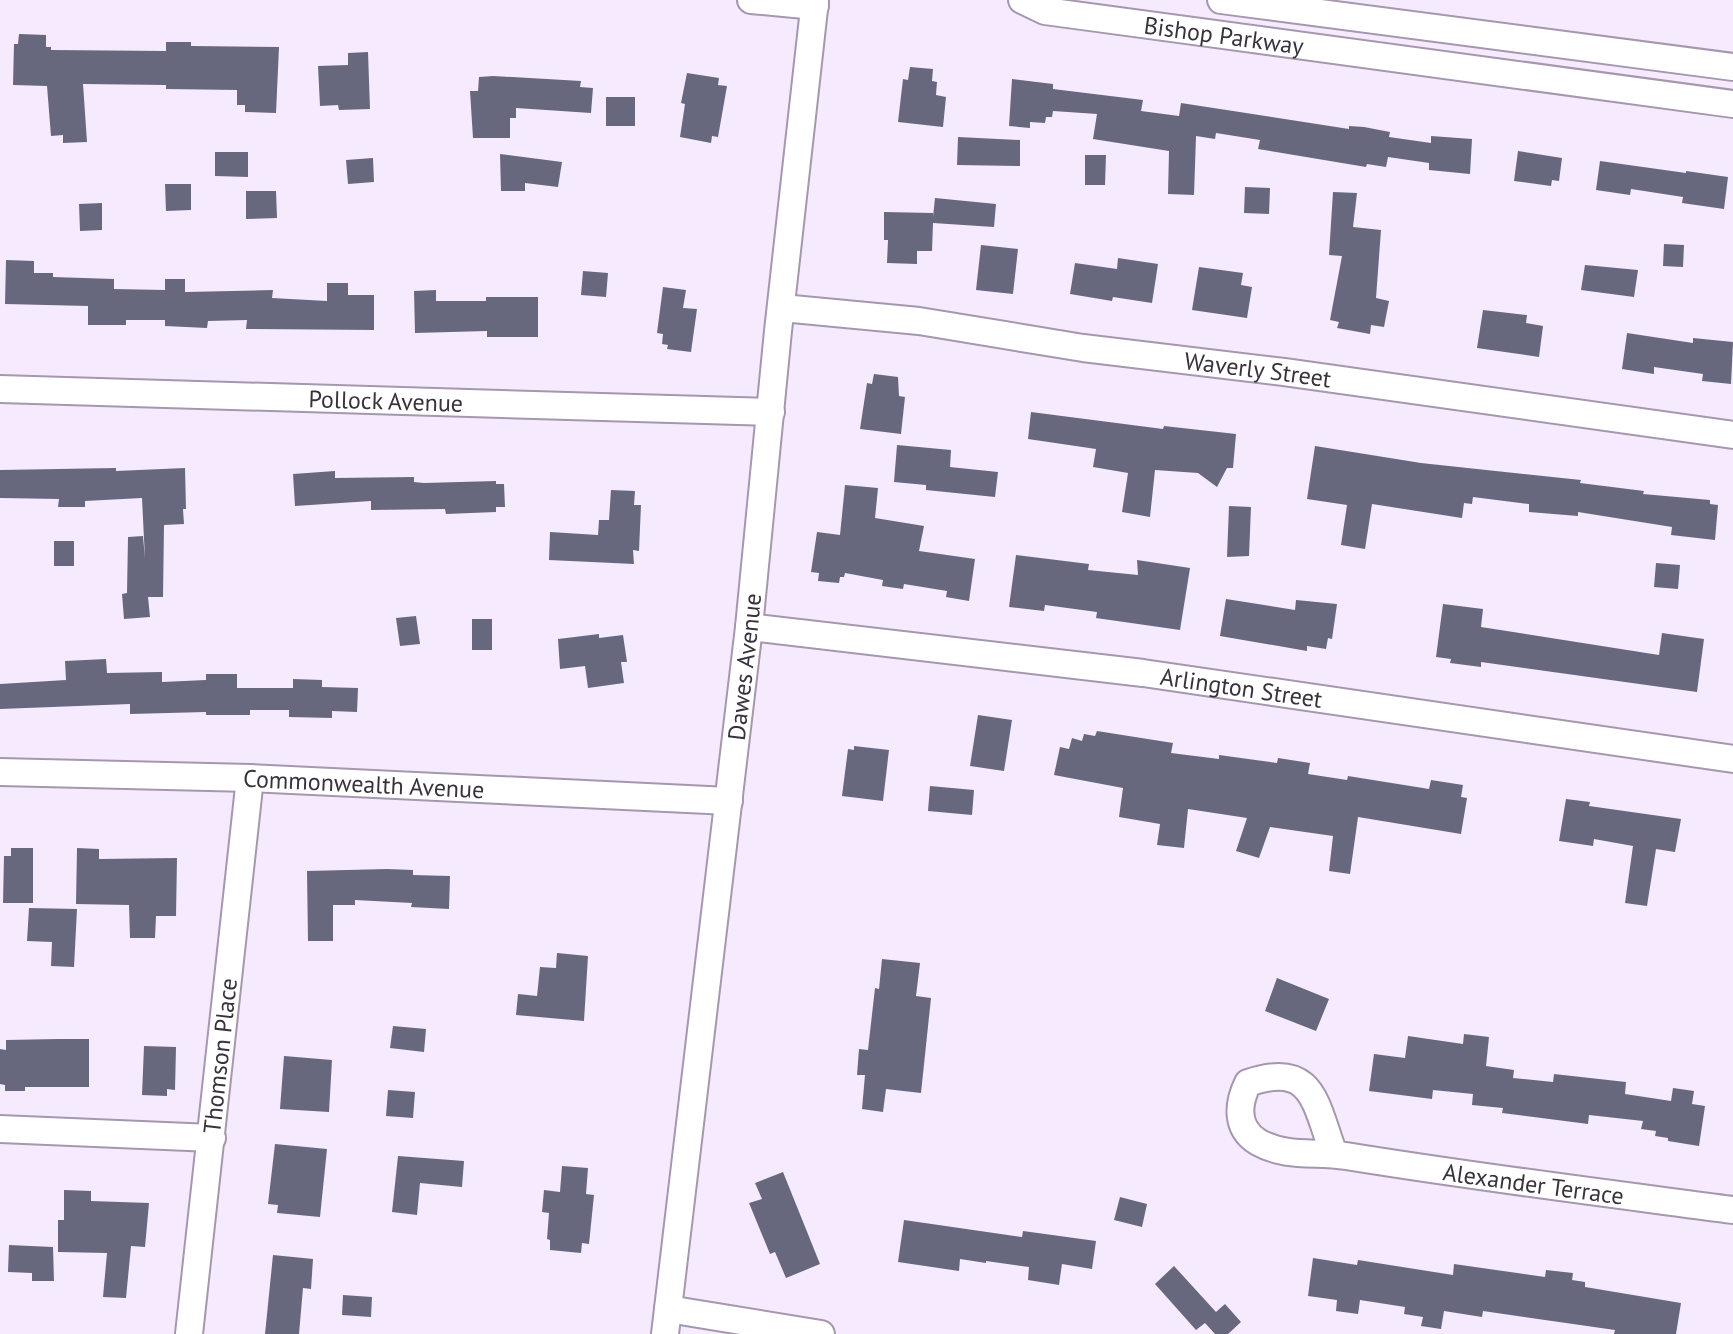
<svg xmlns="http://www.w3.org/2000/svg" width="1733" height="1334" font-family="'PT Sans',sans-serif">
	<rect width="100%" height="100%" fill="#f6ebfe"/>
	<g fill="#67687e">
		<path d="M19 34 46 35V47H51V50L166 51V42H191V46L279 47 276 113 245 112V105H237V90L166 89V85L83 84 87 142 63 143V135L51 136 47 86 13 85 14 44H18Z"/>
		<path d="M368 52 370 109 339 110 338 105 320 106 318 66 348 65V53Z"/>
		<path d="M910 67 933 69 932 81 937 82 936 95 946 97 943 127 898 122 903 79 908 80Z"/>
		<path d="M687 73 719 78 718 85 727 86 718 137 712 136 711 143 680 137 685 104 681 103Z"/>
		<path d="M493 76 581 81 580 87 593 88 591 113 516 108V118H510V138H473L470 91H478L479 77Z"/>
		<path d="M1012 79 1053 84V89L1143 100 1141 111 1179 116 1181 103 1349 129V126L1364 127 1390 132 1389 137 1431 143V136L1472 139 1470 174 1429 170V163L1388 157 1386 167 1367 164 1366 167 1258 149 1260 140 1216 133 1215 139 1196 136 1194 195 1168 194 1169 151 1093 139 1097 114 1053 111 1052 117H1046L1045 123 1030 122V128L1009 126Z"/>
		<rect x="606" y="97" width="29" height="29"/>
		<path d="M958 137 1020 140V166L957 165Z"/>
		<path d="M1518 151 1562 158 1559 181 1552 180 1551 186 1514 181Z"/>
		<path d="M215 152H248V177L215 176Z"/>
		<path d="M500 154 562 162 558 187 525 183V191H501Z"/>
		<path d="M1085 155H1106L1105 185H1085Z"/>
		<path d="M373 158 374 182 348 184 346 160Z"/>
		<path d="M1600 161 1686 173V171L1728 177 1724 209 1682 203 1683 197 1631 189 1630 195 1596 190Z"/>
		<path d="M165 184H191V210L166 211Z"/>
		<path d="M1245 187 1270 188 1269 214 1244 213Z"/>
		<path d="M246 191H276L277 218 246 219Z"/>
		<path d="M1333 192 1357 193 1353 227 1381 230 1376 298 1389 301 1384 327 1371 325 1370 334 1337 328 1339 322 1330 320 1342 256 1329 255Z"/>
		<path d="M935 198 996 204 994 227 933 223 932 251H917V264L887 263 888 240H884V212L933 213V217Z"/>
		<path d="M102 203V230L80 231 79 204Z"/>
		<path d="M1664 244 1684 245 1683 267 1663 266Z"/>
		<path d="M981 245 1018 249 1013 294 976 290Z"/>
		<path d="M1118 258 1158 264 1152 303 1113 297 1112 301 1070 294 1075 263 1117 269Z"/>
		<path d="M6 260 34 261V273H53V277L114 279V289L165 290V279H185V292L273 290 272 298 327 301V283H348V295H374V330L246 329 247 320 208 321 207 328 165 326V320H126V325H88V306L5 304Z"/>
		<path d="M1585 265 1638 270 1634 297 1581 290Z"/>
		<path d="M1199 267 1243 273 1241 285 1252 287 1247 318 1192 310Z"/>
		<path d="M583 271 608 273 606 297 581 295Z"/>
		<path d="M663 287 686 290 683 308 697 309 691 352 667 349 668 345 662 344 663 334 657 333Z"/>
		<path d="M436 290V301H486V297H538V337H487V331L415 333 414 291Z"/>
		<path d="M1483 310 1527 315 1526 323 1543 326 1539 357 1477 348Z"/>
		<path d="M1627 333 1693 343V338L1733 342 1731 384 1702 381 1703 374 1654 367V374L1622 369Z"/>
		<path d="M874 374 898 377 899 396 905 397 901 434 860 429 867 383 872 384Z"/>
		<path d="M1031 412 1163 429 1164 426 1236 434 1233 468H1227L1217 487 1198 473 1155 470 1150 517 1122 512 1128 473 1093 467 1096 449 1028 439Z"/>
		<path d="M897 445 951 450 950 467 998 472 995 497 926 490V485L894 482Z"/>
		<path d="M1315 446 1421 463 1581 480 1580 483 1644 491 1643 494 1710 500V504L1718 505 1715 540 1671 535 1672 527 1578 512V516L1529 512V504L1473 497 1472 504 1464 503 1462 518 1372 504 1365 549 1341 545 1347 505 1307 499Z"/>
		<path d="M116 468V471L185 468 186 509H183L184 524 164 525 163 597H148L150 617 124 619 122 594 127 593 128 537 143 536 145 559 142 498 85 501V507H58L59 499 0 498V470Z"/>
		<path d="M335 471V478L414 477V482L424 483 496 481V484H504L505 507H496V512L446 514 445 509 371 510V501L295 506 293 474Z"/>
		<path d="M845 485 878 488 875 518 924 526 919 551 975 559 969 601 946 597 947 591 904 584 903 589 882 586 883 580 845 573 844 577H840L839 583 818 581 819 573 811 572 817 532 840 535Z"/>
		<path d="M611 490 635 491 634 505H641L639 551 633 550 634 564 549 560 550 532 598 535 599 520H609Z"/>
		<path d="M1229 506 1251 507 1249 556 1227 557Z"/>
		<rect x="54" y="541" width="20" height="25"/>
		<path d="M1016 555 1089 564 1088 570 1138 575 1137 560 1190 568 1180 630 1096 618 1097 612 1045 605 1044 611 1009 607Z"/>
		<path d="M1656 563 1680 565 1678 589 1654 587Z"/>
		<path d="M1226 599 1295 610 1296 600 1337 604 1332 639 1328 638 1326 649 1307 646V651L1220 636Z"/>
		<path d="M1443 604 1483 609 1481 627 1659 655 1662 633 1704 639 1697 692 1481 662V667L1450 663 1451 659 1436 657Z"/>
		<path d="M416 616 420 644 400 646 396 618Z"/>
		<rect x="472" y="619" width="20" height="31"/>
		<path d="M599 634V638L623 635 627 662H621L624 683 588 688 585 666 560 669 558 639Z"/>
		<path d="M106 659 107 673 162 672V682L206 680V674H237V688H293V679L322 680V687L358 688 357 712 332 711V718L289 717V710H250V715H206V712L130 714V704L0 709V684L66 680 65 661Z"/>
		<path d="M978 715 1012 720 1004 771 970 766Z"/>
		<path d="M1097 731 1173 743 1171 753 1219 759V755L1277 763 1278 758 1310 763 1308 774 1347 780 1348 776 1429 789 1431 780 1463 785 1461 797 1467 798 1461 834 1358 817 1350 874 1329 871 1333 836 1270 827 1259 858 1236 851 1247 818 1188 809 1184 848 1157 845 1160 824 1119 817 1123 788 1054 775 1060 747 1069 749 1072 738 1082 741 1084 734 1095 736Z"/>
		<path d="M854 746 889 750 883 801 842 796 848 749 854 750Z"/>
		<path d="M930 786 974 790 972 815 928 811Z"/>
		<path d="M1566 799 1590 802 1589 806 1681 819 1675 852 1656 849 1647 906 1625 903 1633 846 1594 839 1593 846 1559 841Z"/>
		<path d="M11 848H33V903H3L4 856H11Z"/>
		<path d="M77 848 99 849V859L177 858 176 916H156L155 938H130L129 905 76 904Z"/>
		<path d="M387 869 413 870V875L450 876 449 909 411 907 412 903 355 900V905H333V941H308L307 871Z"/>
		<path d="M29 908 77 909 74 967 51 966 52 942 27 941Z"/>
		<path d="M557 953 588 956 584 1021 516 1015 518 994 537 996 540 967 556 968Z"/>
		<path d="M882 959 920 963 916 996 931 998 921 1093 886 1089 883 1112 862 1109 865 1075H857L859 1049 868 1050 875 988 879 989Z"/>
		<path d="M1277 978 1329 999 1316 1031 1265 1011Z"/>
		<path d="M393 1026 426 1029 424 1052 390 1048Z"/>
		<path d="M1464 1034 1489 1037 1486 1066 1514 1070 1513 1078 1553 1082 1554 1074 1626 1082 1625 1094 1671 1101 1673 1088 1694 1091 1692 1104 1705 1106 1699 1146 1668 1141V1138L1655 1136 1656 1131 1641 1129 1643 1121 1589 1115 1588 1124 1502 1113 1503 1108 1472 1105 1473 1094 1433 1090 1432 1099 1369 1091 1374 1054 1405 1058 1408 1036 1463 1044Z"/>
		<path d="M58 1039H89V1087H25V1091H5V1085L0 1084V1049L6 1050V1040Z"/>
		<path d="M144 1046 176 1047 175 1090 167 1089V1096L142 1095Z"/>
		<path d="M284 1056 332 1060 329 1112 280 1109Z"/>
		<path d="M388 1090 415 1092 413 1118 386 1116Z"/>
		<path d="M275 1144 327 1149 320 1217 277 1213 278 1205 268 1204Z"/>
		<path d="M398 1156 464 1161 462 1187 420 1183 417 1215 392 1212Z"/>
		<path d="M562 1166 588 1168 586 1194 594 1195 589 1244 582 1243 581 1253 550 1250V1240L547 1239 549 1213 542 1212 544 1190 560 1192Z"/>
		<path d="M783 1172 820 1264 786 1278 775 1252 770 1254 749 1203 762 1199 755 1183Z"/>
		<path d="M64 1190 91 1191V1201L149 1203 145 1247 131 1246 126 1298 103 1297 107 1253 58 1252V1220H64Z"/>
		<path d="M1120 1197 1147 1204 1142 1227 1114 1220Z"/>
		<path d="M904 1220 1022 1237 1023 1231 1096 1241 1092 1269 1062 1264 1059 1285 1028 1280 1029 1267 986 1261V1263L960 1259 959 1271 898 1262Z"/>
		<path d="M9 1245 53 1247 54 1281H32V1273L8 1272Z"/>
		<path d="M273 1255 313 1259 311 1289 303 1288 299 1334H265Z"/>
		<path d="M1313 1258 1357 1265 1358 1260 1453 1275 1454 1264 1545 1277 1546 1270 1573 1273 1572 1280 1585 1282V1287L1681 1303 1676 1334H1614L1615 1330 1483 1311 1482 1317 1444 1311 1441 1329 1421 1326 1423 1317 1404 1314 1405 1307 1360 1300 1358 1314 1336 1311 1337 1300 1308 1296Z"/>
		<path d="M1174 1266 1216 1312 1225 1304 1241 1322 1228 1334H1215L1205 1323 1196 1330 1155 1284Z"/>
		<path d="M343 1295 372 1297 371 1317 342 1315Z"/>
	</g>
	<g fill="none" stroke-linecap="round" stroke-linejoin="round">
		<g stroke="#a597ae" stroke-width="30">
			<g id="minor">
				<path d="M751 0 815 6"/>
				<path id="s1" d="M1022 0 1045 11 1733 104"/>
				<path d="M1221 0 1733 67"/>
				<path id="s2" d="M782 308 919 321 1083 348 1284 372 1733 435"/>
				<path id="s3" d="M0 389 771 412"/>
				<path id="s4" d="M749 627 1143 673 1733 759"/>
				<path id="s5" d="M0 772 250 778 729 801"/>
				<path d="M0 1129 212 1138"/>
				<path id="s6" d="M1334 1154C1315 1104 1314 1060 1248 1083 1238 1103 1235 1128 1258 1142 1286 1158 1316 1151 1346 1156 1475 1177 1604 1193 1733 1210"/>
				<path d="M668 1309 821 1334"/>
				<path id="s7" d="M189 1334 250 778"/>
				<path id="s8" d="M665 1334 749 627 778 331 815 0"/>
			</g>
		</g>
		<use href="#minor" stroke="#fff" stroke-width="26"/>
	</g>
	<g text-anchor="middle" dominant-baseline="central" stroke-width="8" stroke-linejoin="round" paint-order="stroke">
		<g font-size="24" fill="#37323b" stroke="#fff">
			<text stroke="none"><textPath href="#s1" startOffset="206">Bishop Parkway</textPath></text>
			<text stroke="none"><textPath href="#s2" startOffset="480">Waverly Street</textPath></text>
			<text stroke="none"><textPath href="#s3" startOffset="386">Pollock Avenue</textPath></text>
			<text stroke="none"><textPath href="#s8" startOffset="672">Dawes Avenue</textPath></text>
			<text stroke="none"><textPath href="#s4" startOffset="496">Arlington Street</textPath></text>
			<text stroke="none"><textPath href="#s5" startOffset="364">Commonwealth Avenue</textPath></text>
			<text stroke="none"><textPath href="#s7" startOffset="280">Thomson Place</textPath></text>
			<text stroke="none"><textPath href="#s6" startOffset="480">Alexander Terrace</textPath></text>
		</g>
	</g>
</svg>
